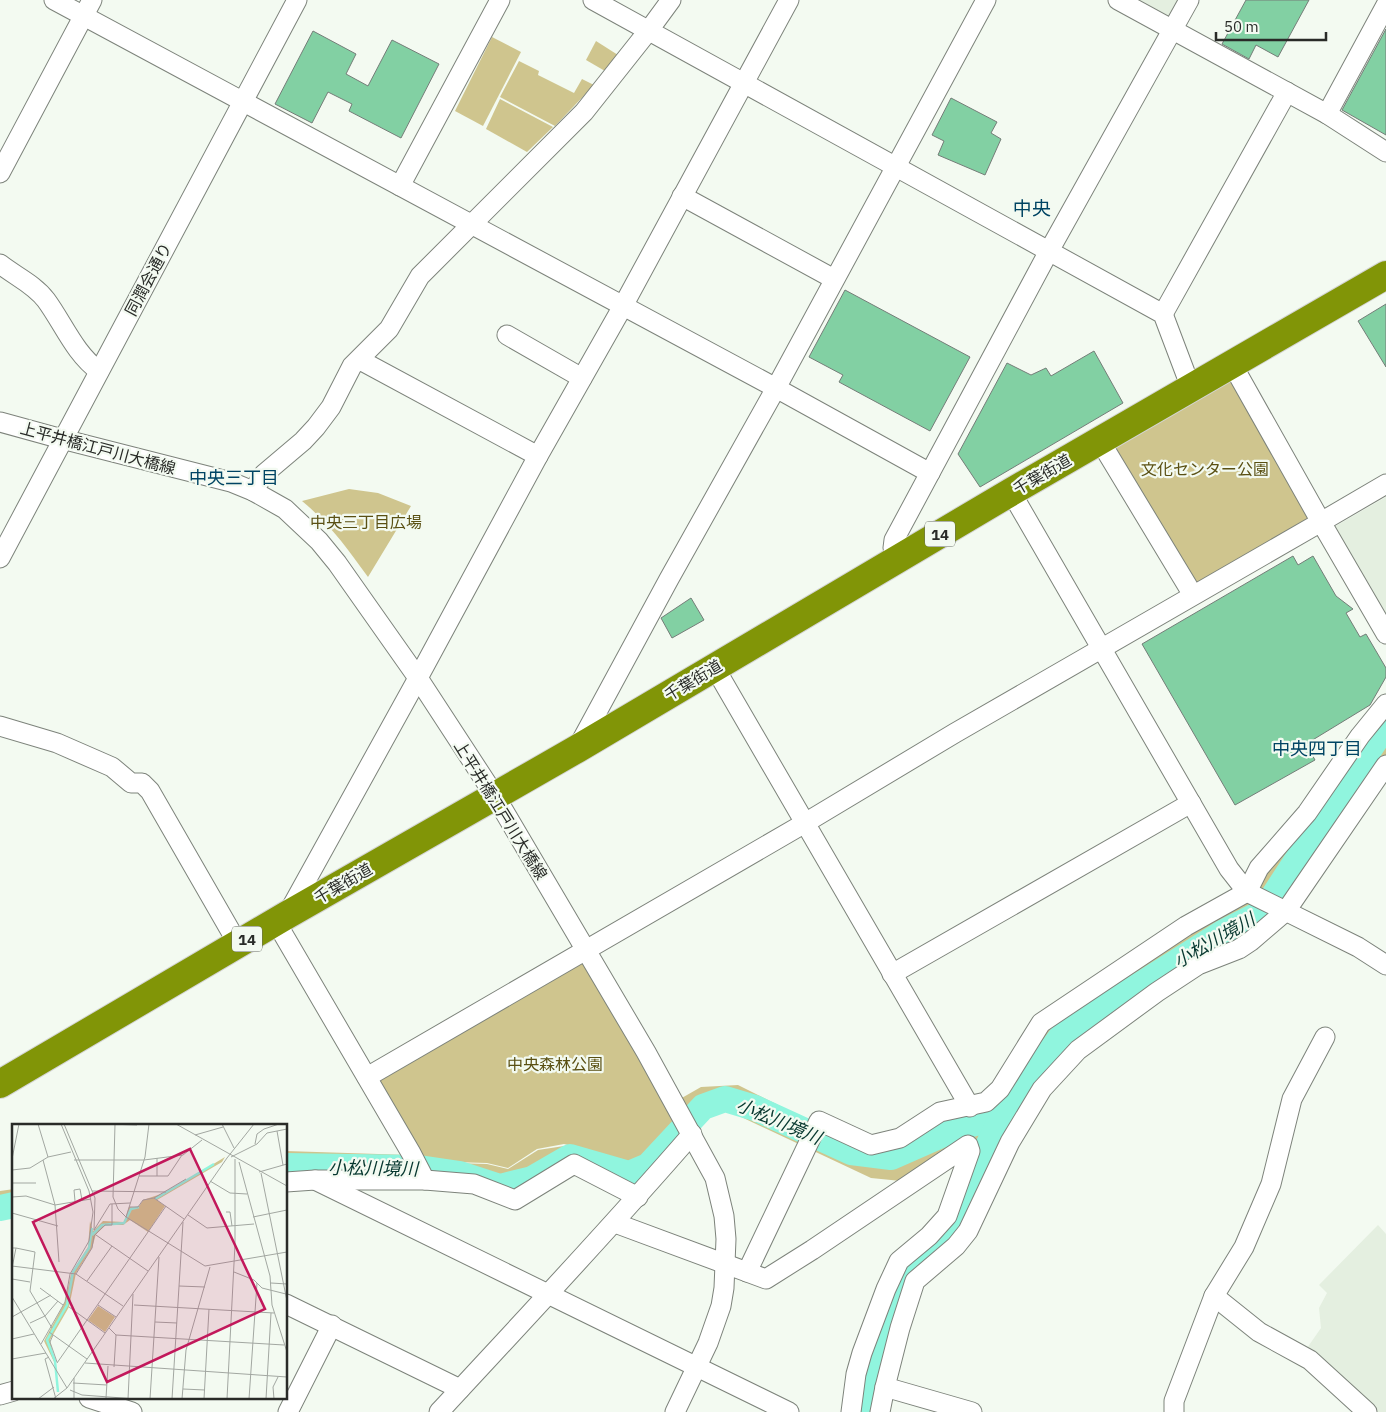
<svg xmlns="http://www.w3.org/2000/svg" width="1386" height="1412" font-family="'IBM Plex Sans','Noto Sans JP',sans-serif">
	<rect width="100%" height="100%" fill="#f3faf1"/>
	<g fill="#e4efe0">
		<path d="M1134 0H1179L1168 19Z"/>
		<path d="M1386 497V619L1334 527Z"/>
		<path d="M1378 1225 1386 1234V1412H1371L1305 1351 1321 1328 1319 1308 1327 1293 1319 1285Z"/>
	</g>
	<g fill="#cfc58e">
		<path d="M492 37 521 52 483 126 455 111Z"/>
		<path d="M596 41 618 55 605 71 586 60Z"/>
		<path d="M519 61 539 71 538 75 574 93 582 79 594 85 555 126 500 97Z"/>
		<path d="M500 99 553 127 527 152 486 129Z"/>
		<path d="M1231 371 1315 519 1195 589 1107 443Z"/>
		<path d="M349 489 378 493 411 506 368 577C347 548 330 524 302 501Z"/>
		<path d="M1386 706V760L1286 905 1253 935 1069 1050 965 1229 955 1209 977 1145 901 1181 871 1178 720 1107 694 1125 637 1193 573 1162 514 1198 426 1178 419 1162 487 1164 508 1169 538 1150 564 1146 625 1160 564 1144 537 1149 508 1168 487 1163 418 1161 373 1076 583 955 673 1103 701 1087 738 1085 863 1147 942 1119 966 1116 999 1100 1043 1026 1242 900Z"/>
		<path d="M286 1151 409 1155 420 1177 286 1179Z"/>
		<path d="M14 1189V1215L0 1218V1191Z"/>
	</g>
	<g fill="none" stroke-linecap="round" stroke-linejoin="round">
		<g stroke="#90f5de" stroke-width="26">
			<path d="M286 1166 419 1168 460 1174 500 1187 532 1179 570 1157 629 1174 648 1166 703 1107 725 1099 755 1108 851 1152 891 1157 957 1128 1002 1116"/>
			<path d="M0 1208 14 1205"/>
			<path d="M868 1412 898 1305 909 1272 927 1247 963 1213 981 1161 1002 1116 1064 1033 1224 932 1263 912 1382 730 1386 725"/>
		</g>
	</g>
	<g fill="#82d0a3" stroke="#747d78">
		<path d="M1246 0H1309L1278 57 1256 45 1249 59 1222 44Z"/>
		<path d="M1386 29V135L1342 110Z"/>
		<path d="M313 31 356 54 346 74 368 86 392 40 439 64 401 138 349 111 352 104 328 92 312 123 275 104Z"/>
		<path d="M951 98 997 122 991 133 1001 139 985 175 938 155 944 141 932 135Z"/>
		<path d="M845 290 970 357 930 431 839 382 843 375 809 357Z"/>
		<path d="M1386 304V367L1358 321Z"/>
		<path d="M1094 351 1123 403 980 487 958 454 1007 363 1031 375 1046 368 1051 376Z"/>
		<path d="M1293 556 1298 565 1313 556 1336 596 1353 609 1346 613 1360 637 1366 634 1386 668V677L1370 705 1306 744 1315 760 1235 805 1142 644Z"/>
		<path d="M691 598 704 620 672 638 661 618Z"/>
	</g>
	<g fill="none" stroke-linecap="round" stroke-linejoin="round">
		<g stroke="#7d837b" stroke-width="21">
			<g id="minor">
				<path d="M54 0 776 388 930 473"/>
				<path d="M593 0 1163 314 1191 388"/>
				<path d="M1118 0 1327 114 1386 152"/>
				<path d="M1327 114 1386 5"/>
				<path d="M0 173 92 0"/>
				<path d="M400 186 500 0"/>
				<path d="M682 196 834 279"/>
				<path d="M0 264C15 276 34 284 46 300 63 323 75 354 99 371"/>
				<path d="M1163 314 1287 92"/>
				<path d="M507 335 582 378"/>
				<path d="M360 360 538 456"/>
				<path d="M1232 364 1321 522 1386 484"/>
				<path d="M0 422 62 439 231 482 253 491 285 509 319 541 337 563 418 678 495 796 646 1052 715 1178 724 1216 726 1239 724 1288 721 1306 708 1343 675 1412"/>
				<path d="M1100 441 1193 595"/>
				<path d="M253 491 264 474 303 441 316 427 331 407 352 366 389 329 420 276 584 112 649 30 671 0"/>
				<path d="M1011 492 1229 869 1247 892 1358 947 1386 965"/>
				<path d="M900 557 893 548 894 540 1049 251 1189 0"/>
				<path d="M0 558 297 0"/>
				<path d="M715 668 970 1107"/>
				<path d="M0 726 57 743 112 767 131 783H142L150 791 238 944"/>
				<path d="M578 747 669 579 776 388 986 0"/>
				<path d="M287 915 418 678 538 456 623 306 789 0"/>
				<path d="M276 922 411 1153 425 1180 474 1184 515 1200 574 1164 638 1197"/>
				<path d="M892 974 1191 803"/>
				<path d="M367 1077 805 823 955 733 1321 522 1386 634"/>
				<path d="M315 1180 789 1412"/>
				<path d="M286 1182 315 1180H425"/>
				<path d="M615 1223 766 1279 812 1250 968 1145 970 1151 947 1216 929 1236 899 1261 886 1289 862 1353 856 1374 851 1412"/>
				<path d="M747 1272 819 1121 871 1145 900 1138 940 1112 986 1102 1000 1089 1041 1023 1186 926 1247 892 1259 868 1307 813 1360 736 1386 704"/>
				<path d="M1214 1296 1259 1332 1310 1360 1367 1412"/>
				<path d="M286 1304 460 1389"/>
				<path d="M885 1387 972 1412"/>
				<path d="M0 1395 14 1391"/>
				<path d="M89 1398 132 1412"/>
				<path d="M288 1412 332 1325"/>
				<path d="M439 1412C524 1320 610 1229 692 1134"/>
				<path d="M880 1412 885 1387 900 1328 915 1281 956 1246 968 1231 1010 1142 1042 1089 1078 1050 1157 992 1198 965 1239 949 1251 941 1286 911 1386 765"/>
				<path d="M1174 1412V1401L1214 1296 1244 1247 1271 1184 1292 1099 1325 1037"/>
			</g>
		</g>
		<g stroke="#d4d5d4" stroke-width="30">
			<path id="highway" d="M0 1084 287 915 577 749 1011 492 1386 275"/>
		</g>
		<use href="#minor" stroke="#fff" stroke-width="19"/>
		<use href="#highway" stroke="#819507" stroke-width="28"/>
	</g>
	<g text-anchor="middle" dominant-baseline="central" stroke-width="4.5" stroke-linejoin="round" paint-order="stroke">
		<g fill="#f3faf1" stroke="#666964" stroke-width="1">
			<rect x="925" y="521.5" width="30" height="25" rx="4"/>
			<rect x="232" y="926.5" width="30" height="25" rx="4"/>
		</g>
		<g font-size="15" font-weight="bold" fill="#292b28">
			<text x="940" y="534">14</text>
			<text x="247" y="939">14</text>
		</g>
		<g font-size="16" fill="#292b28" stroke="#f3faf1">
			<text transform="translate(148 279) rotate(-62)">同潤会通り</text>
			<text transform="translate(98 448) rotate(15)">上平井橋江戸川大橋線</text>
			<text transform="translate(1042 474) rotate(-30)">千葉街道</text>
			<text transform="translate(693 680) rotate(-31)">千葉街道</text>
			<text transform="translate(501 810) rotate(58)">上平井橋江戸川大橋線</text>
			<text transform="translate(343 883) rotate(-30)">千葉街道</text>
		</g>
		<g font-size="16" fill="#5a5013" stroke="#f3faf1">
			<text x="1205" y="469">文化センター公園</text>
			<text x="366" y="522">中央三丁目広場</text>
			<text x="555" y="1064">中央森林公園</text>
		</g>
		<g font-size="18" fill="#004463" stroke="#f3faf1">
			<text x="234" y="477">中央三丁目</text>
			<text x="1317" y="748">中央四丁目</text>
		</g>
		<g font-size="18" font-style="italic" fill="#06372f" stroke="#f3faf1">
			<text transform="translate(1214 940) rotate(-30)">小松川境川</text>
			<text transform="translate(779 1121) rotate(23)">小松川境川</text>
			<text transform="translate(373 1168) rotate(1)">小松川境川</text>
		</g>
		<g font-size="19" fill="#004463" stroke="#f3faf1">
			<text x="1032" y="208">中央</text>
		</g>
	</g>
	<g transform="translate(12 1124)">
		<rect width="275" height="275" fill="#f3faf1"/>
		<path d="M213 33 210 38 145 76 153 82 136 108 118 96 111 101H94L84 110 80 124 64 149 57 183 38 216 43 240 32 217 53 178 59 150 76 123 78 97 81 107 91 97 112 98 117 83 126 84 131 76 155 68ZM86 182 103 193 93 208 76 196Z" fill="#cfc58e"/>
		<path fill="none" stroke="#90f5de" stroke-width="2.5" d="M143 75 202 40M80 111 90 101 112 99 119 85 127 83M46 268 43 237 35 216 55 181 61 148 77 124 80 104"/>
		<path fill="none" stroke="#a2a7a1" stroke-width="1" d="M26 0 36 33M52 0 83 74 82 106M96 0 125 1M103 0 101 73 106 85 114 93 193 142 275 128M164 0 275 62M210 0 222 24M265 7 271 41M183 11 211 3M243 20 245 10 252 5 267 0M219 33 245 20 255 9 275 5M0 35 7 0M31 36 43 81 79 75M62 36H132L171 31 190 16M227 38 258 152 260 181 275 228M0 46 18 44 36 33 59 28M247 48 275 40M249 49 275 177M127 52H156L170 31M145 52V34M198 57 218 69 235 70M0 59H24M80 67 154 68M0 73 14 72 43 81 47 138M142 74 174 55M63 77 62 66 68 65 70 76M117 83H126L131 76 142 74 172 95M214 88H218L220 102M0 89 46 102M176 91 195 104 242 100M114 93 133 33 137 0M241 93 275 86M82 106 98 80 118 79M84 111 136 147M0 124H4L0 144M4 124 23 128 18 167 40 204M0 142 64 150 111 182M222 148 242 156 250 164 274 170M64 150 80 124 82 112 93 101H100V80M0 155 18 158M75 157 100 122M259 159 275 160M167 162 193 163M28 164 51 181M0 173 55 264M86 181 104 193M122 181 262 189M57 183 75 196 154 82M0 193 39 171M143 198 165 199M18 199 33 192 46 177M97 204 104 211 272 221M37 208 75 235M41 211 38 218 45 238M0 215 22 210M29 220 53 178 58 150 77 117 81 88 77 67 49 0M37 233 33 235 44 275M0 235 34 229M45 239 75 196 93 209M73 239 275 253M102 243 104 211M62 254V275M61 259 95 261M55 264 215 34 242 0M171 265 193 266M58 266 70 271 124 275M94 274 96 242M26 275 42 263M41 275 55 264M116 275 121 170M138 275 147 133M160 275 171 98M170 275 174 226 198 143M192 275 197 185M215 275 223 120V35M237 275 245 159M254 275 259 189M262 275 261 263 266 253"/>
		<path fill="#c2185b" fill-opacity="0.15" stroke="#c2185b" stroke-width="2.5" d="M178 25 253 185 95 258 21 98Z"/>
		<rect width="275" height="275" fill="none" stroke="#292b28" stroke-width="2.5"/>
	</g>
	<path d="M1216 32v8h110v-8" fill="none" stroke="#292b28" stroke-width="2.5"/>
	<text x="1224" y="32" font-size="15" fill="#292b28" stroke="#f3faf1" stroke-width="4" paint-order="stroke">50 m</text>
</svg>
